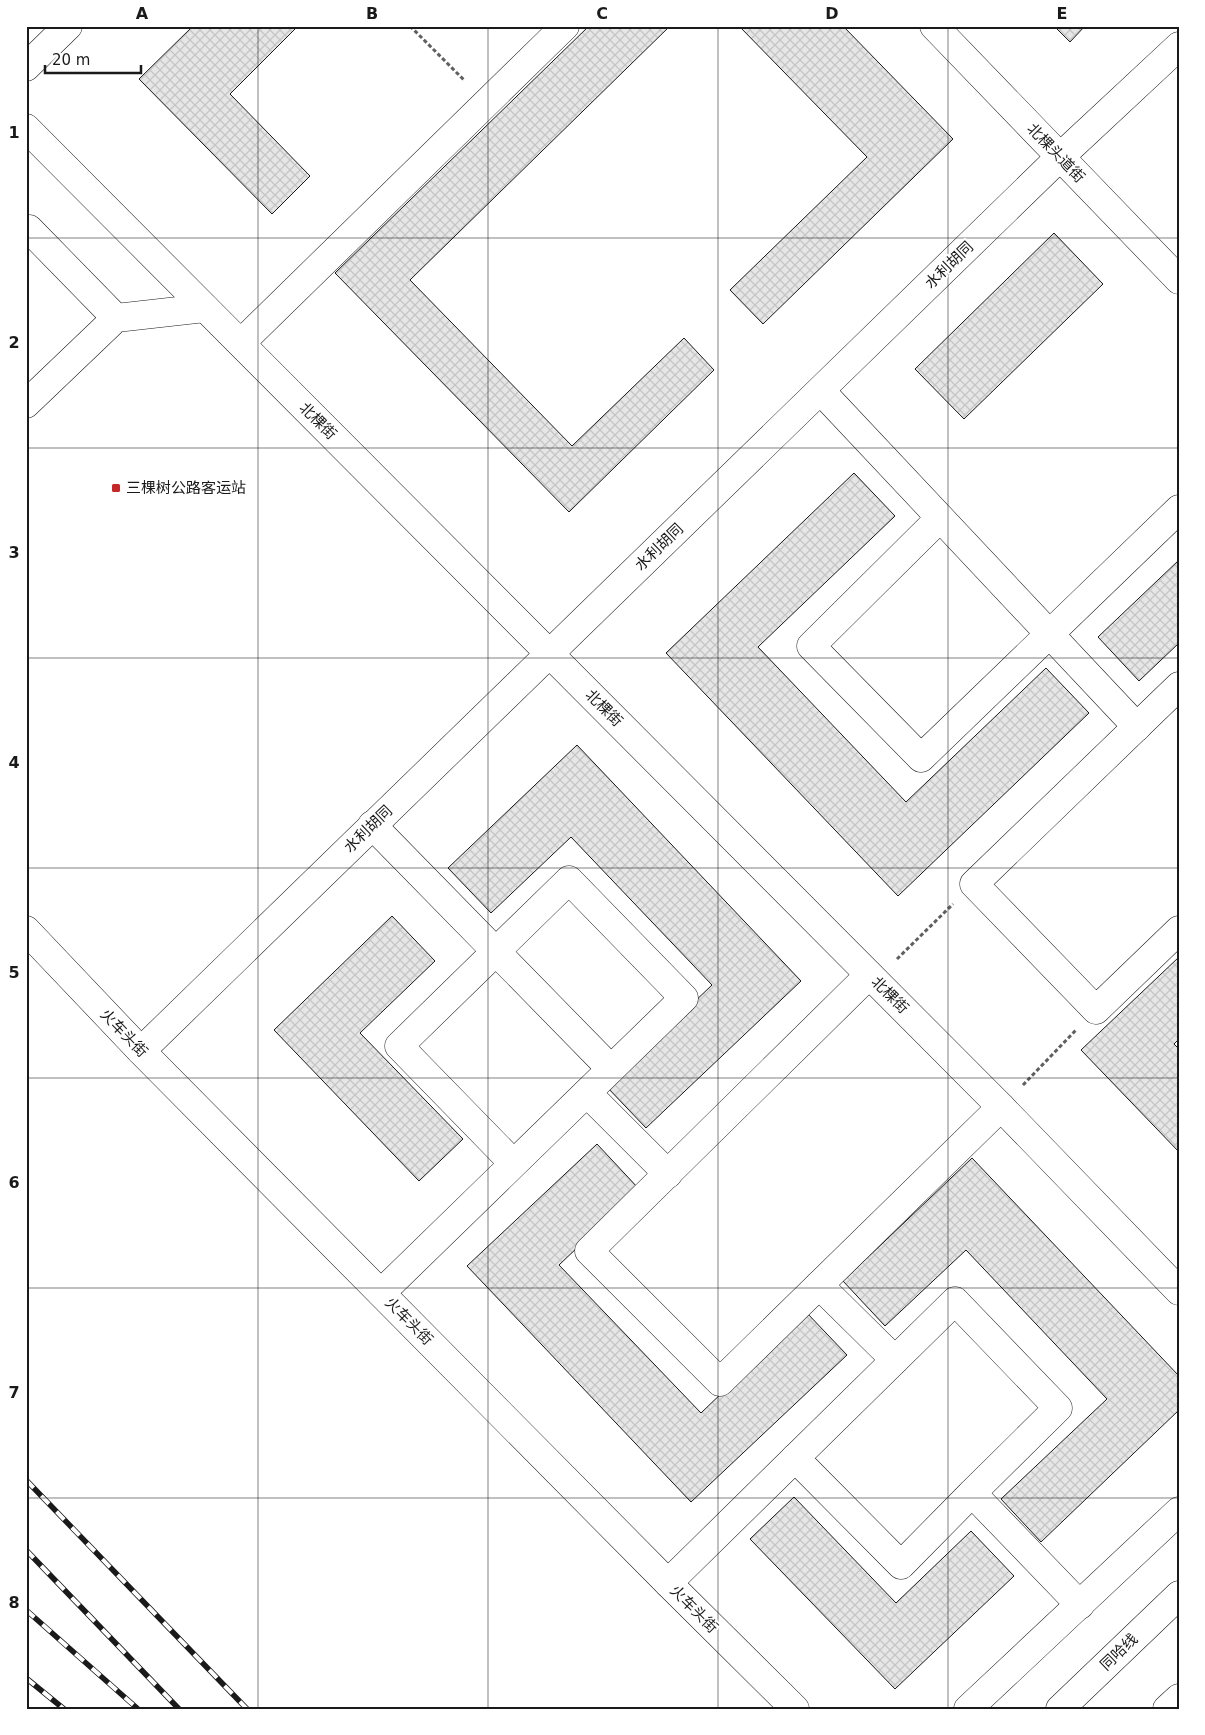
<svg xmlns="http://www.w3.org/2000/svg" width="1205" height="1735" font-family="'DejaVu Sans','Noto Sans SC',sans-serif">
	<defs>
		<pattern id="building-cross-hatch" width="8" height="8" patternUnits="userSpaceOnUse" patternTransform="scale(1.25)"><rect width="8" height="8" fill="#e6e6e6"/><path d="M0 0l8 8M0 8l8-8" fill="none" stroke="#c5c5c5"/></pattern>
	</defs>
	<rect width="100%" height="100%" fill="#fff"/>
	<g fill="url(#building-cross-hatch)" stroke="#1a1a1a">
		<path d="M193 26H298L230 94 310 176 272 214 139 79Z"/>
		<path d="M589 26H670L410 280 572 446 684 338 714 370 569 512 335 273Z"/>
		<path d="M739 26H843L953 139 763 324 730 290 867 157Z"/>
		<path d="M1054 26H1085L1070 42Z"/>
		<path d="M1054 233 1103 284 964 419 915 369Z"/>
		<path d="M854 473 895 516 758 647 906 802 1046 668 1089 713 898 896 666 653Z"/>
		<path d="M1179 560V643L1139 681 1098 637Z"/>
		<path d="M577 745 801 981 646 1128 606 1086 712 985 571 837 491 913 448 868Z"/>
		<path d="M392 916 435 961 360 1033 463 1139 419 1181 274 1030Z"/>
		<path d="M1179 957V1039L1174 1044 1179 1049V1152L1081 1050Z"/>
		<path d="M597 1144 639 1189 559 1265 701 1413 806 1312 847 1355 691 1502 467 1266Z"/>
		<path d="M972 1158 1179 1376V1410L1041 1542 1001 1499 1107 1399 966 1250 885 1326 843 1281Z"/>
		<path d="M794 1497 896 1603 971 1531 1014 1576 895 1689 750 1539Z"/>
	</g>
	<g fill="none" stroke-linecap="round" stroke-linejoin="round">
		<g stroke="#1a1a1a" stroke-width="29">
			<g id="minor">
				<path d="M934 26 1179 280"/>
				<path d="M26 128 1001 1107 1179 1291"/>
				<path d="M29 229 116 318"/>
				<path d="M241 343 565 26"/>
				<path d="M821 391 1137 727"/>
				<path d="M26 404 116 318 205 308"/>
				<path d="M940 518 811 646 921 758 1179 509"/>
				<path d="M1179 686 974 884 1096 1010 1179 930"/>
				<path d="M372 825 611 1069"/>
				<path d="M26 930 141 1051 668 1583 795 1709"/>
				<path d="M869 975 589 1251 720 1382 1001 1107"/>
				<path d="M141 1051 1060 157 1179 46"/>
				<path d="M587 1093 668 1174"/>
				<path d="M819 1285 895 1360"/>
				<path d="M381 1293 684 998 569 880 399 1046 513 1163"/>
				<path d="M795 1458 901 1565 972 1493"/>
				<path d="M668 1583 955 1301 1058 1408 972 1493 1080 1605"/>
			</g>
		</g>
		<g stroke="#1a1a1a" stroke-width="29">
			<g id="major">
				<path d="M26 67 68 26"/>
				<path d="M968 1709 1179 1511"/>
			</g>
		</g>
		<g stroke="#1a1a1a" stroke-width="29">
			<g id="highway">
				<path d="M1060 1709 1179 1595"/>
				<path d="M1167 1709 1179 1698"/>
			</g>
		</g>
		<g stroke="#5f5f5f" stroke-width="3" stroke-dasharray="4 2.5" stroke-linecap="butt">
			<path d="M410 26 465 81"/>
			<path d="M897 959 953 904"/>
			<path d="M1023 1085 1076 1030"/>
		</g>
		<use href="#minor" stroke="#fff" stroke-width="28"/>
		<use href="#major" stroke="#fff" stroke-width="28"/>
		<use href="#highway" stroke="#fff" stroke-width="28"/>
		<g stroke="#1a1a1a" stroke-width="5.5">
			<g id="rail">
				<path d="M26 1480 247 1709"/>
				<path d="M26 1550 179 1709"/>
				<path d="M26 1610 138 1709"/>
				<path d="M26 1678 64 1709"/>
			</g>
		</g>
		<use href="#rail" stroke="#fff" stroke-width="4" stroke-dasharray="11" stroke-linecap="butt"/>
	</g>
	<path fill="none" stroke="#1a1a1a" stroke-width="1" stroke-opacity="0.55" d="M258 26V1709M488 26V1709M718 26V1709M948 26V1709M26 238H1179M26 448H1179M26 658H1179M26 868H1179M26 1078H1179M26 1288H1179M26 1498H1179"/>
	<rect fill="#c62828" stroke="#fff" stroke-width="2" x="111" y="483" width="10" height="10" rx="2.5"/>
	<g text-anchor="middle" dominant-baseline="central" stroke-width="4" stroke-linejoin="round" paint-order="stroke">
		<g font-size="15" fill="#1a1a1a" stroke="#fff">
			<text transform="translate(1056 153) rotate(46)">北棵头道街</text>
			<text transform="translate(949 265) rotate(-44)">水利胡同</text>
			<text transform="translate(318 421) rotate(45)">北棵街</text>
			<text transform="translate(659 547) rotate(-44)">水利胡同</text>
			<text transform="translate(604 708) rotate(45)">北棵街</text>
			<text transform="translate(368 829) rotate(-44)">水利胡同</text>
			<text transform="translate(890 995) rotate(45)">北棵街</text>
			<text transform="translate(124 1033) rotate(46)">火车头街</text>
			<text transform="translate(409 1321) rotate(45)">火车头街</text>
			<text transform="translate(694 1609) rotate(45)">火车头街</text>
			<text transform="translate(1119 1652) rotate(-44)">同哈线</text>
		</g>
		<g font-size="15" fill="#1a1a1a" stroke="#fff" text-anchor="start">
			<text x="126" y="488">三棵树公路客运站</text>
		</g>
	</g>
	<rect width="1205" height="1735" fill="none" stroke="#ffffff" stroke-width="55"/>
	<path d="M45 65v8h96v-8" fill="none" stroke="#1a1a1a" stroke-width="2.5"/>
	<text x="52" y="65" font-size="15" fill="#1a1a1a" stroke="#ffffff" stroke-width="4" paint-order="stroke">20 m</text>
	<rect x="28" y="28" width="1150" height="1680" fill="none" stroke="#1a1a1a" stroke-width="2"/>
	<g font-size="16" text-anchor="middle" font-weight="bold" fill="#1a1a1a">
		<text x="142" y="19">A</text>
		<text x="372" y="19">B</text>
		<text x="602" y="19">C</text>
		<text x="832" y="19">D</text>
		<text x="1062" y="19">E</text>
		<text x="14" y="138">1</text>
		<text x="14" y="348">2</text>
		<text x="14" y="558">3</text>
		<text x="14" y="768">4</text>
		<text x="14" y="978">5</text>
		<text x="14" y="1188">6</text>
		<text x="14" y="1398">7</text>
		<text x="14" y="1608">8</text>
	</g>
</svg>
